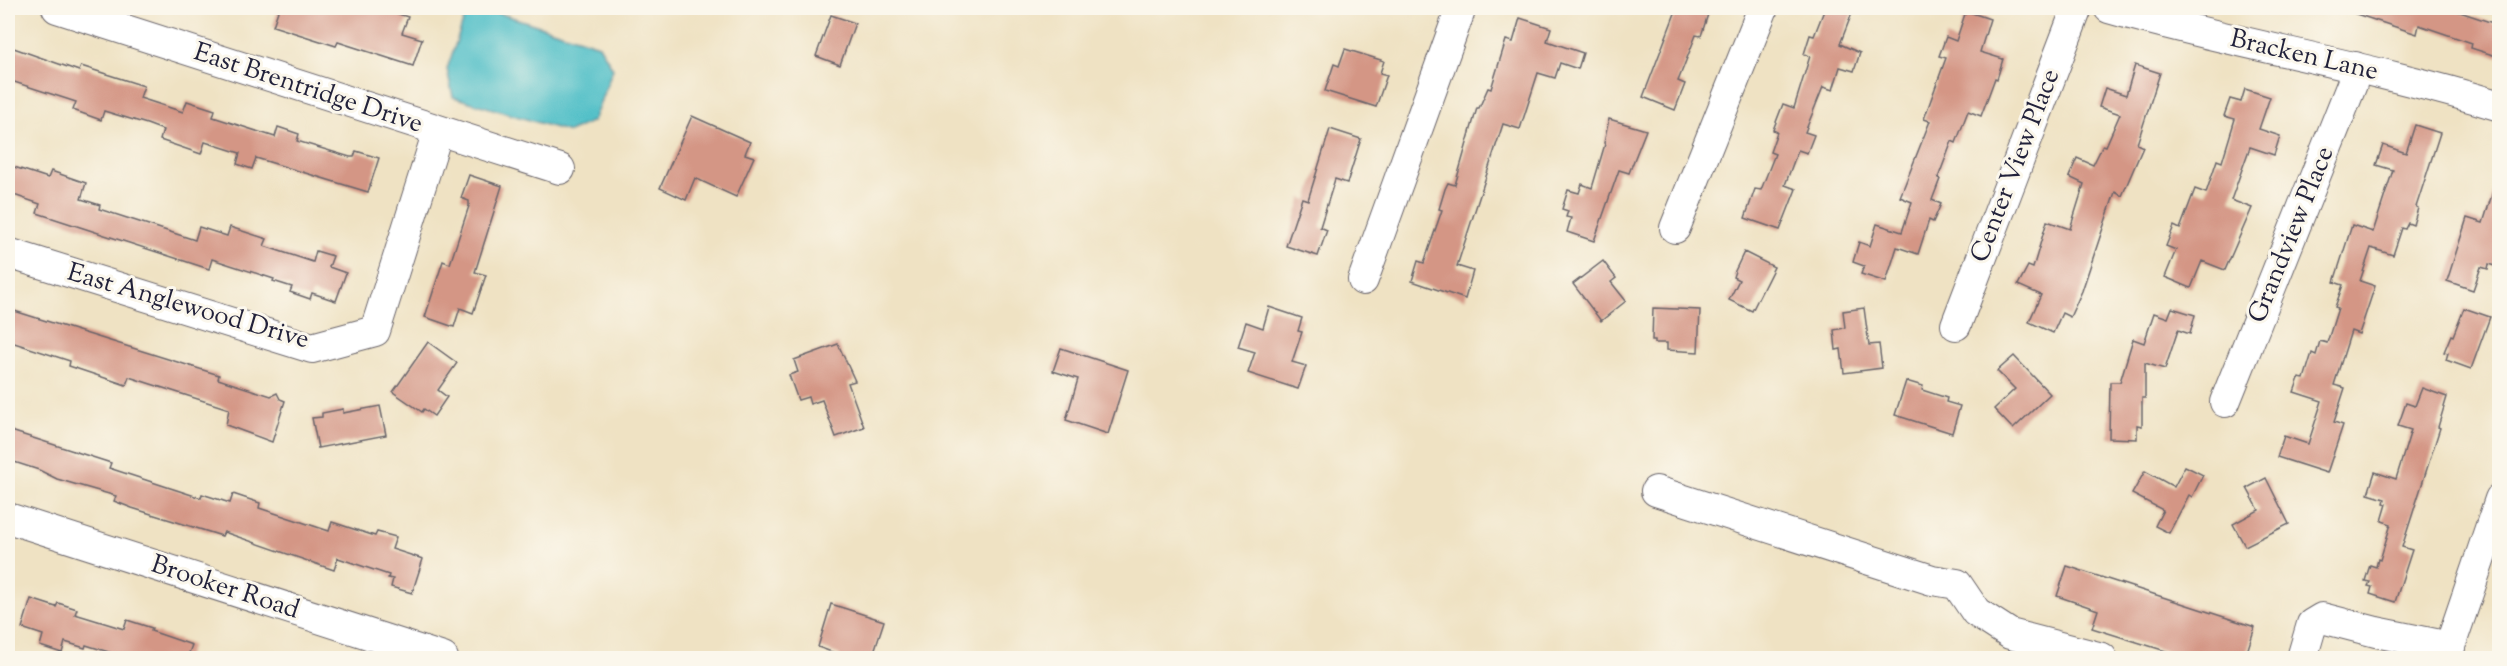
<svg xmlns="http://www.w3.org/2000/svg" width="2507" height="666" font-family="'Sorts Mill Goudy',serif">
	<rect width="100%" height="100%" fill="#fbf7ec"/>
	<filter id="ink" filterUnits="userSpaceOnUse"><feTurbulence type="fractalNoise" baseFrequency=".0167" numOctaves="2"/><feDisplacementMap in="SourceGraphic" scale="12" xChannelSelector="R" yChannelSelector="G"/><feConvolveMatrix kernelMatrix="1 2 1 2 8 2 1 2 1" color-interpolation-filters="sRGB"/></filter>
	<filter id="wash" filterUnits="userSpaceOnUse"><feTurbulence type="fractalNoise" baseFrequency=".008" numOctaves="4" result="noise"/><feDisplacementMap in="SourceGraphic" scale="24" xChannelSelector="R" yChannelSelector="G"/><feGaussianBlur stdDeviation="1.35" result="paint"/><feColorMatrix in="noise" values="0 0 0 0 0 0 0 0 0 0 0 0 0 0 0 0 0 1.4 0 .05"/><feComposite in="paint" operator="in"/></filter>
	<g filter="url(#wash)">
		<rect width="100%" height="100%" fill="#efe2c3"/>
		<path fill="#52c0c8" stroke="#3a7182" stroke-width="1.5" d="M486 9 599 45 613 69 593 121 569 132 453 97 447 69 465 16Z"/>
		<g id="blocks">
			<g fill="#d49685">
				<path d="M279 8H380L408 17 402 33 422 39 413 66 338 42 336 46 273 26Z"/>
				<path d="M1677 8H1710L1701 36 1696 35 1678 81 1685 84 1675 110 1643 97Z"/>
				<path d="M1825 8H1854L1840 44 1860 53 1854 71 1840 67 1833 90 1823 87 1805 132 1814 135 1807 153 1798 150 1785 185 1796 189 1780 230 1745 218 1755 189 1761 190 1775 154 1770 152 1777 132 1773 130 1783 104 1794 108 1810 56 1804 54 1810 35 1814 36Z"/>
				<path d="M2348 8H2458L2457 11 2499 25V57L2471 48 2472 43 2419 25 2417 34 2347 11Z"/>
				<path d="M1966 11 1990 19 1980 52 2003 59 1997 79 1995 78 1981 116 1968 111 1956 143 1952 141 1938 178 1940 179 1932 200 1941 204 1933 222 1929 220 1918 254 1897 247 1886 282 1861 274 1864 266 1853 262 1859 242 1870 246 1877 224 1902 232 1912 202 1900 197 1930 121 1924 119 1946 58 1939 56 1946 37 1956 41Z"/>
				<path d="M831 15 855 23 840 65 816 56Z"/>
				<path d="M1520 18 1551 28 1547 41 1583 53 1578 69 1560 63 1555 78 1538 73 1520 129 1503 124 1457 266 1473 271 1465 299 1412 281 1418 261 1424 263 1442 210 1439 209 1445 189 1448 183 1455 185 1477 108H1479L1488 88 1491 89 1506 40 1513 42Z"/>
				<path d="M8 46 79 71 81 66 144 86 140 98 183 112 187 101 215 110 213 117 275 137 278 127 299 134 297 141 350 157H354L356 151 379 158 368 192 256 158 252 169 237 164 240 153 205 142 201 154 160 140 163 130 147 124 104 111 101 120 73 110 76 102 8 80Z"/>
				<path d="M1345 49 1384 61 1380 73 1387 75 1376 107 1325 91 1334 64 1339 66Z"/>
				<path d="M2135 65 2160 73 2137 144 2143 147 2122 196 2115 192 2082 291 2070 317 2062 313 2053 333 2029 322 2041 295 2018 285 2028 266 2033 268 2047 221 2070 229 2084 184 2069 177 2077 158 2093 165 2103 145 2106 146 2120 114 2099 107 2105 88 2126 95Z"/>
				<path d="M2245 89 2270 97 2259 129 2280 136 2274 155 2250 147 2231 200 2252 208 2225 270 2202 261 2191 288 2165 277 2176 250 2166 246 2174 226 2180 229 2195 189 2206 193 2217 160 2222 162 2235 119 2224 116 2230 99 2241 102Z"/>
				<path d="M692 116 750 142 745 154 754 157 736 197 695 178 686 200 660 188Z"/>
				<path d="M1609 119 1646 130 1629 173 1619 170 1594 241 1567 232 1571 218 1566 217 1568 211 1562 209 1568 190 1579 193 1582 184 1592 188 1605 144 1604 143Z"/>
				<path d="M2415 125 2440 133 2416 207 2418 208 2413 225 2408 223 2405 229 2402 228 2393 255 2371 248 2360 281 2375 286 2359 334 2351 331 2334 385 2345 388 2334 422 2343 425 2327 473 2277 457 2284 436 2308 444 2322 401 2294 392 2299 378 2304 379 2312 353 2316 355 2320 341 2327 343 2338 308 2335 307 2343 285 2334 282 2352 225 2373 232 2393 170 2376 165 2383 145 2406 153Z"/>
				<path d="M1330 129 1361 139 1347 183 1335 179 1320 227 1327 230 1318 256 1286 246 1302 198 1308 200Z"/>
				<path d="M8 165 48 178 51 171 86 183 81 199 100 205 99 209 195 240 199 227 227 236 230 227 267 239 264 246 313 262 316 251 333 256 329 267 346 273 336 301 312 293 310 299 290 292 292 287 273 281 274 279 212 259 209 269 37 213 40 204 8 193Z"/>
				<path d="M469 175 502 186 475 272 486 275 473 313 460 308 454 327 425 317 443 261 450 264 469 206V201L461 198Z"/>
				<path d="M2496 182H2499V267L2489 264 2488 269 2481 267 2473 290 2447 281 2467 218 2483 223Z"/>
				<path d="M1744 252 1774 267 1752 311 1729 300 1739 280 1733 277 1735 271Z"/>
				<path d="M1603 261 1616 278 1611 282 1626 301 1601 321 1573 284Z"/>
				<path d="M1269 307 1302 318 1298 331 1302 332 1292 362 1306 366 1298 389 1248 373 1255 352 1238 347 1246 322 1263 328Z"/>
				<path d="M1653 308 1700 310 1698 352 1667 350V343H1655V340H1652Z"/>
				<path d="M1864 308 1869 345 1879 344 1882 368 1844 373 1841 349 1836 350 1834 330 1845 328 1843 311Z"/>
				<path d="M2172 308 2195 315 2190 334 2178 330 2165 369 2145 363V398H2142V426L2137 425V439L2109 438 2110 382H2120L2133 339 2144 343 2154 313 2168 318Z"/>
				<path d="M2464 308 2490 317 2471 369 2446 360 2448 353 2444 352 2451 335 2453 336Z"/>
				<path d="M8 309 219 375 218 379 271 396 277 393 280 399 285 401 272 442 226 425 229 409 129 377 126 385 69 366 70 361 8 341Z"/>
				<path d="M428 342 457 363 438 390 447 397 434 416 424 409 422 412 393 392Z"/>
				<path d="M838 344 855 381 848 383 864 427 836 437 822 400 810 404 808 397 798 400 789 375 798 372 794 360Z"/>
				<path d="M1061 348 1128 370 1108 434 1066 420 1078 379 1053 371Z"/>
				<path d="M2014 356 2050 394 2013 429 1994 409 2015 389 1997 371Z"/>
				<path d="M1906 381 1923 386 1922 390 1947 398 1946 402 1960 406 1952 433 1895 415Z"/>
				<path d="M2422 388 2447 397 2438 427 2440 428 2402 547 2412 550 2395 602 2370 594 2372 587 2368 586 2370 582 2365 581 2370 565 2376 567 2378 559 2380 560 2391 524 2382 521 2387 504 2384 503 2385 499 2368 494 2375 472 2396 479 2411 430 2398 426 2406 403 2415 406Z"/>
				<path d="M380 406 386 435 318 448 312 418 322 417V413L343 409V413Z"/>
				<path d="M8 430 111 463 109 468 201 498 202 494 230 503 233 494 260 503 259 508 329 531 332 522 375 536 377 532 396 537 392 549 423 559 412 593 391 587 393 579 388 578 389 575 338 558 334 570 224 532 222 536 132 508 114 501 116 496 57 479 39 470 8 460Z"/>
				<path d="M2185 466 2203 475 2192 497 2189 495 2169 533 2155 526 2163 510 2132 494 2145 471 2174 487Z"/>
				<path d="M2266 478 2289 524 2245 546 2233 524 2259 510 2247 488Z"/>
				<path d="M2067 566 2255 627 2245 658H2188L2092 628 2098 610 2057 596Z"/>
				<path d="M31 599 56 607 58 603 77 609 75 614 124 629 127 620 152 628 151 631 192 645 187 658H128L86 645 85 648 65 642 62 653 40 646 43 635 22 628Z"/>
				<path d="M831 604 884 621 872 658H839L840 655 818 647Z"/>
			</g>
		</g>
	</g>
	<g filter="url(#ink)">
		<use href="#blocks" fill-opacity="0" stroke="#6a656b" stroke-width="1.5"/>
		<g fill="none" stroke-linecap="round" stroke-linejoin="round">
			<g stroke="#6a656b" stroke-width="32">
				<g id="minor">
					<path d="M57 8 560 169"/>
					<path d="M2109 8C2238 45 2371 66 2500 106"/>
					<path d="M1675 228 1763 8"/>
					<path d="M8 253 312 348 375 331 438 131"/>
					<path d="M1363 280 1461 8"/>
					<path d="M1956 325 2077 8"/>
					<path d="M2225 402 2352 84 2355 67"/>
					<path d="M1656 491 1932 580 1957 584 1976 612 2010 634 2102 658"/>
					<path d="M8 518 443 658"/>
					<path d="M2302 658 2312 624 2322 618 2376 632 2450 647"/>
					<path d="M2446 658 2500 499"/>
				</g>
			</g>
			<use href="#minor" stroke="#fff" stroke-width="30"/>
		</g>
	</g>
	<g text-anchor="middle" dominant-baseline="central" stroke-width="6" stroke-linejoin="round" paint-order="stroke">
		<g font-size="26" fill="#22223b" stroke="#fbf7ec">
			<text transform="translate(2304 56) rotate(13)">Bracken Lane</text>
			<text transform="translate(308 89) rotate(18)">East Brentridge Drive</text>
			<text transform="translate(2016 166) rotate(-69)">Center View Place</text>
			<text transform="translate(2292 235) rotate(-68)">Grandview Place</text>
			<text transform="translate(188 307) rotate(16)">East Anglewood Drive</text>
			<text transform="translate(225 588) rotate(18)">Brooker Road</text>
		</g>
	</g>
	<rect width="2507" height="666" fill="none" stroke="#fbf7ec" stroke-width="30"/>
</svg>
